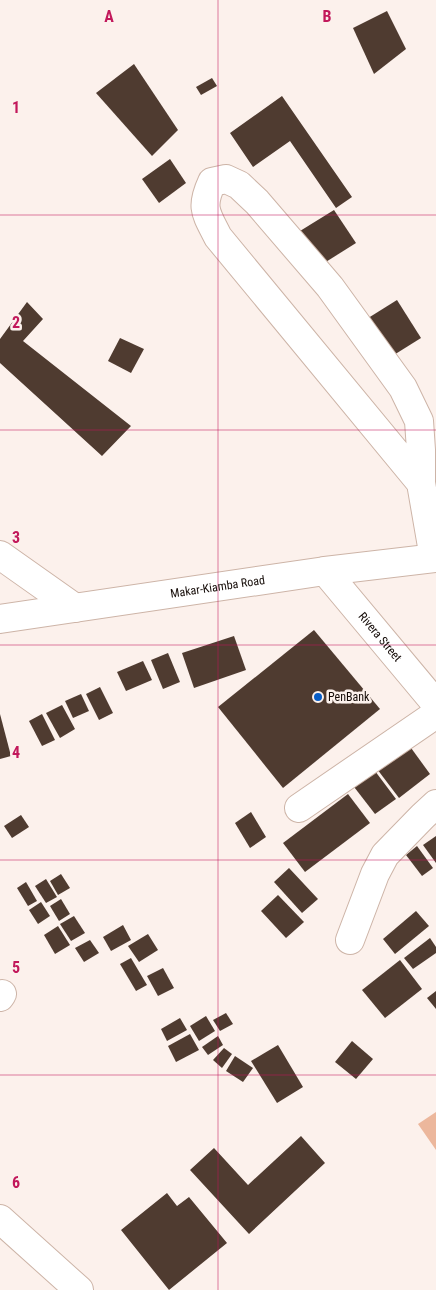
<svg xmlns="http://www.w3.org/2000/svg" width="436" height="1290" font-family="'Roboto Condensed',sans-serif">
	<rect width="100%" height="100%" fill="#fcf1ec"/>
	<path fill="#ecb79c" d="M436 1112V1150L418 1124Z"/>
	<g fill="#4f3b30">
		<path d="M387 11 406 49 374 74 353 28Z"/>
		<path d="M134 64 178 130 152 156 96 93Z"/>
		<path d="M212 78 217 86 201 95 196 87Z"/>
		<path d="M282 96 352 197 336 208 290 141 253 167 230 133Z"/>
		<path d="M170 159 186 183 159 203 142 179Z"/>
		<path d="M334 210 356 243 321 265 300 231Z"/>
		<path d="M397 300 421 338 389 358 365 320Z"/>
		<path d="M27 302 43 319 23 341 131 426 102 456 0 363V339Z"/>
		<path d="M120 338 144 349 131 373 108 361Z"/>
		<path d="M314 630 380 709 283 788 218 707Z"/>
		<path d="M234 636 246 670 194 688 182 653Z"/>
		<path d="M168 653 180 682 163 689 151 660Z"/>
		<path d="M143 661 152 680 126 691 117 672Z"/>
		<path d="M100 687 113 713 99 720 86 694Z"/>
		<path d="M81 694 89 711 73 718 65 701Z"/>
		<path d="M62 705 75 729 60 738 46 713Z"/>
		<path d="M0 714 11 756 0 759Z"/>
		<path d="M42 714 55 740 42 746 29 721Z"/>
		<path d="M406 741 430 774 399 798 374 765Z"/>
		<path d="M372 767 396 799 375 814 351 783Z"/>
		<path d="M348 794 370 823 305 872 283 843Z"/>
		<path d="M251 812 266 837 250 848 235 823Z"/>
		<path d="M21 815 29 827 12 838 4 826Z"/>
		<path d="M436 836V863L423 845Z"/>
		<path d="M417 846 433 868 422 876 406 855Z"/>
		<path d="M289 868 318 899 302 913 274 882Z"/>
		<path d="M61 874 70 888 58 895 50 881Z"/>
		<path d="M46 879 57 897 46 903 35 886Z"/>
		<path d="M26 882 37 901 28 906 17 888Z"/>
		<path d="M278 895 304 922 286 938 261 911Z"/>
		<path d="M61 899 70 914 59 921 50 906Z"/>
		<path d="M41 902 50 916 38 924 29 910Z"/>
		<path d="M416 911 429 926 395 954 383 939Z"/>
		<path d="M74 916 85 933 71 941 60 924Z"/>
		<path d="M123 925 131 940 111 951 103 937Z"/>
		<path d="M58 926 70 945 55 954 44 935Z"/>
		<path d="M148 934 158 950 139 962 128 946Z"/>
		<path d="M430 938 436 947V953L413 969 404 958Z"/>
		<path d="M90 940 99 953 84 962 75 948Z"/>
		<path d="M131 958 147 985 136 991 120 964Z"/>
		<path d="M400 960 422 989 385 1018 362 990Z"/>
		<path d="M163 968 174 988 158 996 147 976Z"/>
		<path d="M436 991V1009L427 998Z"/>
		<path d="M226 1013 233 1024 220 1031 213 1020Z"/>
		<path d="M206 1016 215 1031 199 1041 190 1026Z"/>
		<path d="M180 1018 187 1030 167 1041 161 1029Z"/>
		<path d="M190 1034 199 1050 176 1062 168 1046Z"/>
		<path d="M218 1036 223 1045 208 1055 202 1047Z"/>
		<path d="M352 1041 373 1059 356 1079 335 1062Z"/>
		<path d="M278 1045 303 1087 277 1103 251 1061Z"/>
		<path d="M224 1048 232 1054 222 1068 213 1060Z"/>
		<path d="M235 1056 253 1068 243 1082 226 1071Z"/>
		<path d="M301 1136 325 1163 249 1234 190 1170 214 1148 248 1185Z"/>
		<path d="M167 1193 177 1206 189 1197 227 1243 169 1290 121 1230Z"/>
	</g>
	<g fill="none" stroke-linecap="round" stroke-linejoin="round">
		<g stroke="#cdb4a7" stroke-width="30">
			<g id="minor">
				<path d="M421 483V450L419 421 403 388 330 287 257 202 239 185 226 179 212 182C200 208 206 213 218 237L421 483 434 558"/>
				<path d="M0 555 75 608"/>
				<path d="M299 808 436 714"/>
				<path d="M350 940 375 874 385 855 423 816 436 804"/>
				<path d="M0 997 2 994"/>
				<path d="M0 1219 79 1290"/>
			</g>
		</g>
		<g stroke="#cdb4a7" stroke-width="30">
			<g id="tertiary">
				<path id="s1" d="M325 571 436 704"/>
			</g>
		</g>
		<g stroke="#cdb4a7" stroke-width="30">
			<g id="primary">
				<path id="s2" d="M0 619 325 571 436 558"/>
			</g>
		</g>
		<use href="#minor" stroke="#fff" stroke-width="28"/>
		<use href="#tertiary" stroke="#fff" stroke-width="28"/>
		<use href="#primary" stroke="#fff" stroke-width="28"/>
	</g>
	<path fill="none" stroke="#c2185b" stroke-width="1" stroke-opacity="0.55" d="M218 0V1290M0 215H436M0 430H436M0 645H436M0 860H436M0 1075H436"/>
	<circle fill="#085dc6" stroke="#fcf1ec" stroke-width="2" cx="318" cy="697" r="5"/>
	<g text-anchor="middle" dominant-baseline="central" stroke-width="5" stroke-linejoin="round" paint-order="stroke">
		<g font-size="12" fill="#150c08" stroke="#fcf1ec">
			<text stroke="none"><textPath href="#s2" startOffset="220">Makar-Kiamba Road</textPath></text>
			<text stroke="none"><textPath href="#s1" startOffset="86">Rivera Street</textPath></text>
		</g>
		<g font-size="12" fill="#150c08" stroke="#fcf1ec" text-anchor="start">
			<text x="328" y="697">PenBank</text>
		</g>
	</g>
	<g font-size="16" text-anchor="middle" font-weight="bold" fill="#c2185b" stroke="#fcf1ec" stroke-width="5" stroke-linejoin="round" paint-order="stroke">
		<text x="109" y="22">A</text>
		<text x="327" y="22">B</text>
		<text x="16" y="113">1</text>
		<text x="16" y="328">2</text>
		<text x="16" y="543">3</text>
		<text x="16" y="758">4</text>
		<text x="16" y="973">5</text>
		<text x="16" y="1188">6</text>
	</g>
</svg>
